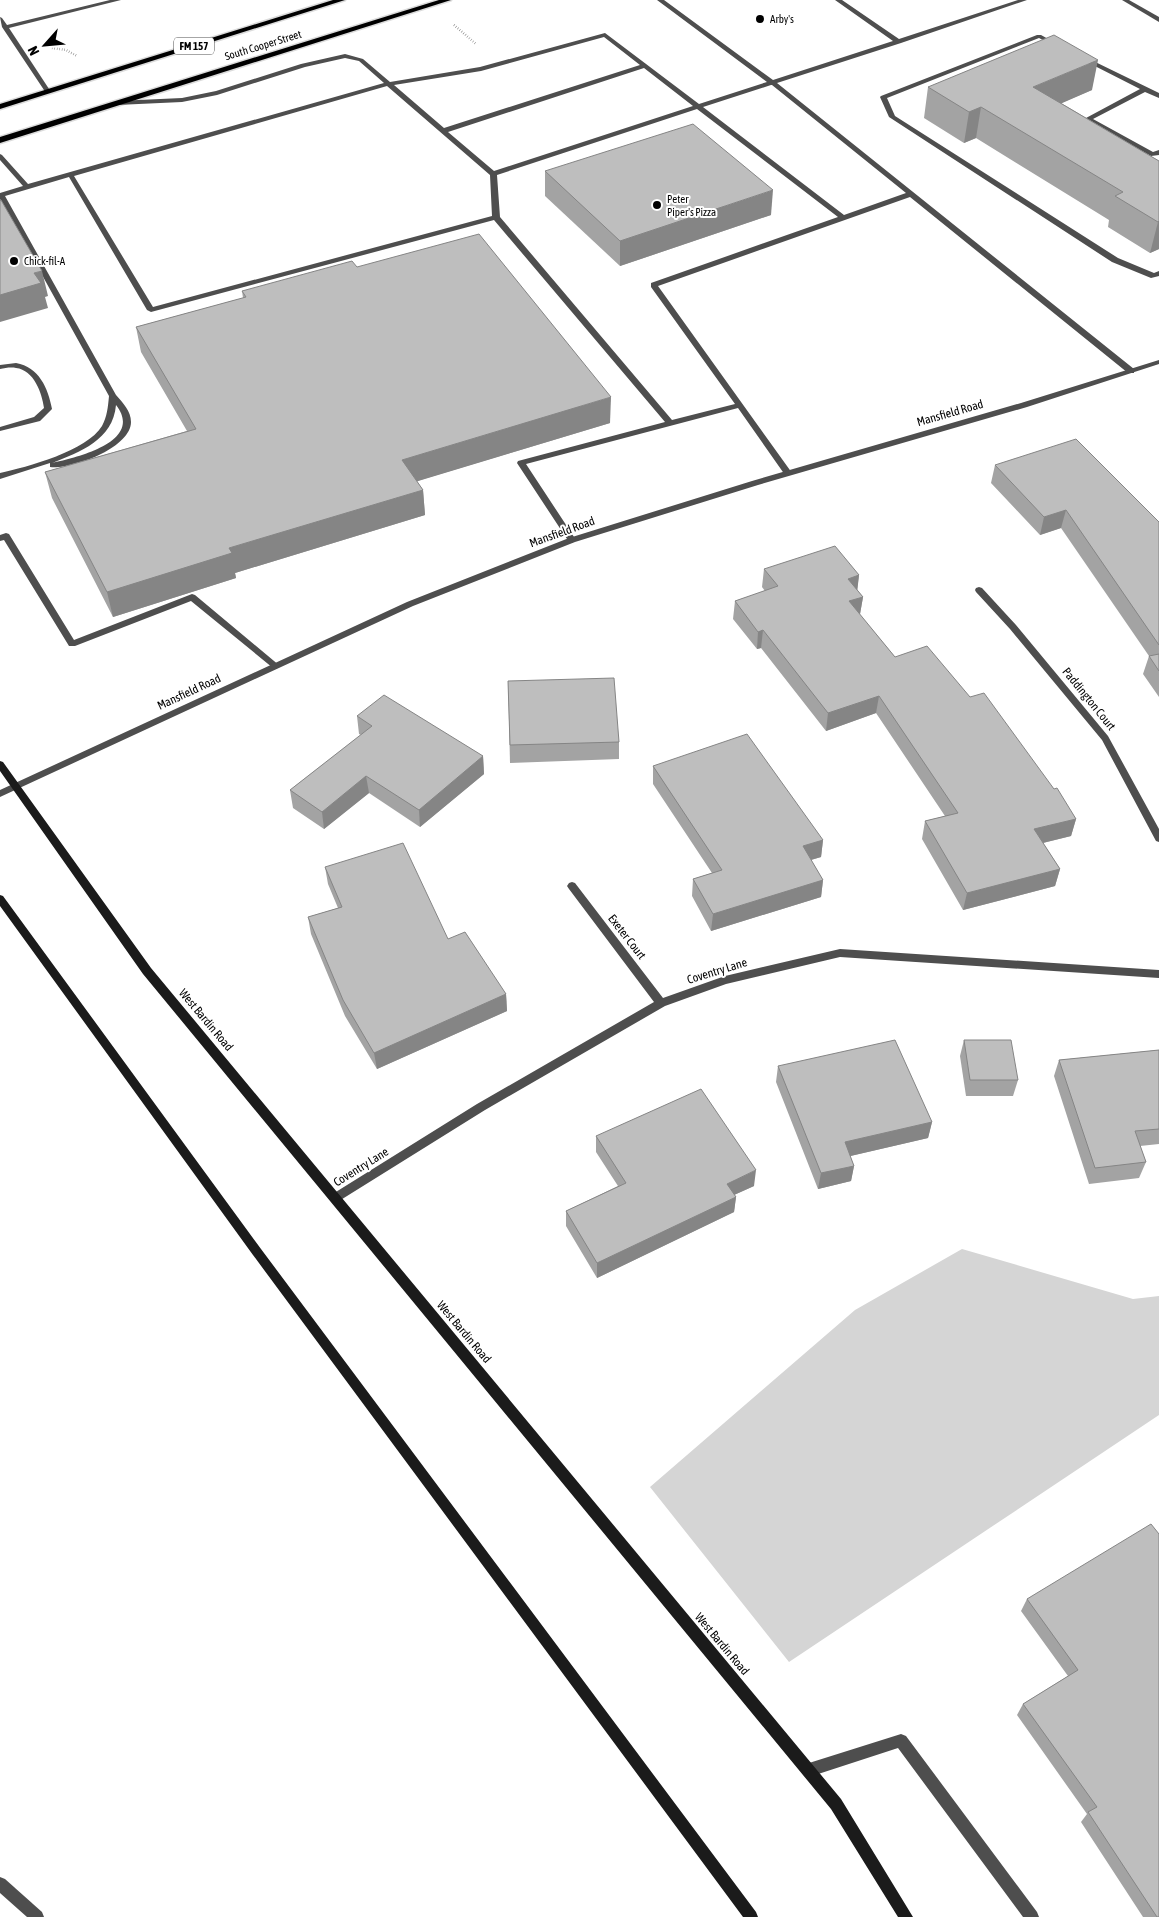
<svg xmlns="http://www.w3.org/2000/svg" width="1159" height="1917" font-family="'Asap Condensed',sans-serif">
	<rect width="100%" height="100%" fill="#fff"/>
	<path fill="#d5d5d5" d="M962 1249 1133 1299 1159 1296V1415L789 1662 650 1487 855 1310Z"/>
	<g fill="none" stroke-linecap="round" stroke-linejoin="round">
		<g stroke="#dbdbdb" stroke-width="3">
			<g id="primary">
				<path d="M333 0H345L0 109V104Z"/>
				<path d="M439 0H451L0 143V137Z"/>
			</g>
		</g>
		<g stroke="#707070" stroke-width="2.5" stroke-dasharray="0.5 2" stroke-linecap="butt">
			<path d="M454 25 476 44"/>
			<path d="M52 48 66 50 77 56"/>
		</g>
		<g fill="#4e4e4e" fill-rule="evenodd">
			<path d="M110 0H121L9 28 51 92 46 93 2 27 0 17 2 18 7 25Z"/>
			<path d="M657 0H664L773 80 893 41 835 0H842L899 39 1018 0H1027L901 43 777 83 1134 369V373H1128L910 197 658 286 792 473 788 476 785 475 738 408 526 464 576 540 572 543 569 542 517 463 518 461 665 422 494 220 151 312 147 310 69 177 5 196 116 395C123 403 131 411 131 422 131 448 71 470 50 467V463L0 479V473C27 467 87 451 102 426 107 417 108 407 109 396L0 199V193L23 186 0 160V154L2 155 28 184 384 83 359 61 345 58 305 67 217 95 182 102 117 105 114 103 117 101 182 98 216 91 301 64 345 54 363 59 390 82 480 67 605 33 699 104 767 82ZM604 37 640 65 444 128 394 85 481 71ZM644 68 693 106 494 171 448 132ZM771 85H772L906 193 844 215 703 107ZM387 86 490 175 492 216 153 307 74 176ZM697 109 838 217 651 283V287L735 404 672 420 500 217 497 175ZM116 405C145 442 75 458 52 463 80 452 113 440 116 405Z"/>
			<path d="M1037 35H1041L1059 45 1054 46 1039 38 887 98 895 116 1118 258 1154 273 1159 271V276L1151 278 1112 262 889 117 880 97 881 96Z"/>
			<path d="M1085 57 1159 93V98L1145 92 1093 119 1153 152 1159 150V155L1151 156 1086 120V118L1140 89 1083 60V58Z"/>
			<path d="M16 363C39 367 48 388 52 409L40 421 0 431V427L34 417 44 408C42 393 34 370 16 368 11 367 5 368 0 369V365Z"/>
			<path d="M6 533 9 534 74 640 192 594 195 595 280 666 276 669 273 668 191 601 75 646H69L4 540 0 541V535Z"/>
			<path d="M901 1734 906 1736 1037 1912 1039 1917H1023L898 1748 809 1777 804 1775 802 1770 804 1765 809 1763Z"/>
		</g>
		<g fill="#4e4e4e" fill-rule="evenodd">
			<path d="M1122 0H1129L1159 17V22Z"/>
			<path d="M979 587 982 588 1016 625 1108 736 1159 829V842L1156 841 1102 740 1010 629 976 592 975 590 976 588Z"/>
			<path d="M572 882 575 883 663 998 725 976 840 949 1159 970V978L840 957 726 984 665 1006 485 1110 339 1201 335 1203 331 1201 330 1198 331 1195 477 1104 654 1002 569 889 567 886 569 883Z"/>
			<path d="M0 1877 5 1879 42 1912 44 1917H27L0 1893Z"/>
		</g>
		<path fill="#4e4e4e" fill-rule="evenodd" d="M1159 360V364L1027 407 758 485 575 542 413 606 0 797V790L407 602 569 538 752 481 1021 403Z"/>
		<g fill="#1b1b1b" fill-rule="evenodd">
			<path d="M0 761 3 762 151 968 841 1799 913 1917H898L831 1809 143 974 0 771Z"/>
			<path d="M0 895 3 896 261 1249 756 1912 758 1917H743L253 1255 0 906Z"/>
		</g>
		<use href="#primary" fill="#000" fill-rule="evenodd"/>
	</g>
	<g fill="#a3a3a3">
		<path d="M928 87 1092 90 1061 103 1159 161V249L1150 253 1108 227 1109 220 976 138 964 143 924 118Z"/>
		<path d="M545 171 771 215 620 266 545 196Z"/>
		<path d="M357 267 610 423 417 481 423 490 425 515 235 573 236 578 113 617 52 498 45 472 187 431 141 352 136 327 243 298 242 291Z"/>
		<path d="M995 465 1159 522V697L1143 674 1149 656 1061 528 1040 535 991 483Z"/>
		<path d="M764 569 859 575 857 590 863 597 860 614V615L895 657 970 697 1054 789 1076 819 1071 836 1043 843 1060 869 1055 886 963 910 922 839 925 821 945 816 876 713 826 731 761 648 757 649 733 619 735 601 765 591 762 587Z"/>
		<path d="M508 681 619 742V759L510 763Z"/>
		<path d="M357 716 483 756 484 774 420 827 369 793 324 829 293 808 290 790 361 735 359 734Z"/>
		<path d="M653 766 823 840 821 857 811 860 823 880 821 897 711 931 692 896 693 879 712 873 653 784Z"/>
		<path d="M325 867 448 939 506 994 507 1011 377 1069 345 1016 311 934 308 917 338 908 328 884Z"/>
		<path d="M964 1040 1018 1080 1013 1096H966L960 1056Z"/>
		<path d="M1159 1050V1144L1140 1146 1146 1162 1139 1178 1089 1184 1054 1076 1059 1060Z"/>
		<path d="M778 1066 932 1122 928 1138 850 1156 854 1166 851 1181 818 1189 776 1082Z"/>
		<path d="M596 1136 754 1186 734 1195 736 1197 734 1212 597 1278 566 1226V1211L618 1186 596 1152Z"/>
		<path d="M1159 1534V1917H1143L1081 1822 1087 1814 1017 1715 1023 1704 1068 1676 1021 1611 1027 1599Z"/>
	</g>
	<g fill="#858585">
		<path d="M1098 60 1092 90 1028 118 1033 87Z"/>
		<path d="M981 107 976 138 964 143 969 112Z"/>
		<path d="M773 190 771 215 620 266V241Z"/>
		<path d="M1159 221V249L1150 253 1158 222Z"/>
		<path d="M42 271 48 296 45 297 48 308 0 322V295L34 273Z"/>
		<path d="M611 397 610 423 405 485 402 460Z"/>
		<path d="M423 490 425 515 235 573 236 578 113 617 107 592 229 548Z"/>
		<path d="M1066 510 1061 528 1040 535 1044 517Z"/>
		<path d="M859 575 857 593 848 579Z"/>
		<path d="M863 597 860 614 846 619 849 601Z"/>
		<path d="M763 630 761 648 757 649 758 632Z"/>
		<path d="M879 696 876 713 826 731 828 713Z"/>
		<path d="M483 756 484 774 420 827 419 810Z"/>
		<path d="M366 776 369 793 324 829 322 812Z"/>
		<path d="M1076 819 1071 836 1030 846 1034 829Z"/>
		<path d="M823 840 821 857 800 863 803 846Z"/>
		<path d="M1060 869 1055 886 963 910 967 893Z"/>
		<path d="M823 880 821 897 711 931 713 914Z"/>
		<path d="M506 994 507 1011 377 1069 374 1053Z"/>
		<path d="M932 1122 928 1138 842 1158 845 1142Z"/>
		<path d="M854 1166 851 1181 818 1189 821 1173Z"/>
		<path d="M756 1170 754 1186 725 1199 727 1184Z"/>
		<path d="M736 1197 734 1212 597 1278V1263Z"/>
	</g>
	<g fill="#bebebe" stroke="#858585">
		<path d="M1054 35 1098 60 1033 87 1159 161V221L1158 222 1115 196 1123 192 981 107 969 112 928 87Z"/>
		<path d="M693 124 773 190 620 241 545 171Z"/>
		<path d="M1 200 42 271 34 273 41 283 0 295V201Z"/>
		<path d="M479 234 611 397 402 460 423 490 229 548 232 553 107 592 45 472 196 429 136 327 246 297 242 291 352 261 357 267Z"/>
		<path d="M1076 439 1159 522V645L1066 510 1044 517 995 465Z"/>
		<path d="M835 546 859 575 848 579 863 597 849 601 895 657 927 646 970 697 984 693 1054 789 1057 788 1076 819 1034 829 1060 869 967 893 925 821 958 813 879 696 828 713 763 630 758 632 735 601 778 586 764 569Z"/>
		<path d="M1159 654V671L1149 656Z"/>
		<path d="M614 678 619 742 510 745 508 681Z"/>
		<path d="M384 695 483 756 419 810 366 776 322 812 290 790 372 726 357 716Z"/>
		<path d="M747 734 823 840 803 846 823 880 713 914 693 879 722 870 653 766Z"/>
		<path d="M403 843 448 939 465 932 506 994 374 1053 343 1000 308 917 342 907 325 867Z"/>
		<path d="M895 1040 932 1122 845 1142 854 1166 821 1173 778 1066Z"/>
		<path d="M964 1040H1011L1018 1080H970Z"/>
		<path d="M1159 1050V1129L1135 1131 1146 1162 1095 1168 1059 1060Z"/>
		<path d="M701 1089 756 1170 727 1184 736 1197 597 1263 566 1211 626 1183 596 1136Z"/>
		<path d="M1151 1524 1159 1534V1917H1157L1088 1812 1097 1807 1023 1704 1078 1670 1027 1599Z"/>
	</g>
	<g fill="#000" stroke="#fff" stroke-width="2">
		<circle cx="760" cy="19" r="5"/>
		<circle cx="657" cy="205" r="5"/>
		<circle cx="14" cy="261" r="5"/>
	</g>
	<g text-anchor="middle" dominant-baseline="central" stroke-width="4" stroke-linejoin="round" paint-order="stroke">
		<g font-size="11" fill="#000" stroke="#fff" text-anchor="start">
			<text x="770" y="19">Arby's</text>
			<text x="667" y="199">Peter<tspan x="667" dy="13">Piper's Pizza</tspan></text>
			<text x="24" y="261">Chick-fil-A</text>
		</g>
		<g font-size="11" fill="#000" stroke="#fff">
			<text transform="translate(263 45) rotate(-17)">South Cooper Street</text>
		</g>
		<rect fill="#fff" stroke="#4c4c4c" stroke-width="1" x="174" y="37.5" width="40" height="17" rx="4"/>
		<g font-size="11" font-weight="bold" fill="#000">
			<text x="194" y="46">FM 157</text>
		</g>
		<g font-size="12" fill="#000" stroke="#fff">
			<text transform="translate(950 413) rotate(-16)">Mansfield Road</text>
			<text transform="translate(562 532) rotate(-20)">Mansfield Road</text>
			<text transform="translate(189 692) rotate(-25)">Mansfield Road</text>
			<text transform="translate(1089 699) rotate(51)">Paddington Court</text>
			<text transform="translate(627 937) rotate(52)">Exeter Court</text>
			<text transform="translate(717 971) rotate(-17)">Coventry Lane</text>
			<text transform="translate(206 1020) rotate(50)">West Bardin Road</text>
			<text transform="translate(361 1167) rotate(-32)">Coventry Lane</text>
			<text transform="translate(464 1332) rotate(50)">West Bardin Road</text>
			<text transform="translate(722 1644) rotate(50)">West Bardin Road</text>
		</g>
	</g>
	<g transform="translate(45 45) rotate(243)" stroke="#ffffff" stroke-width="4" paint-order="stroke">
	<path d="M0-4L9 19L0 12L-9 19Z" fill="#000000"/>
	<text y="-8" font-size="14" font-weight="bold" text-anchor="middle" fill="#000000">N</text>
	</g>
</svg>
